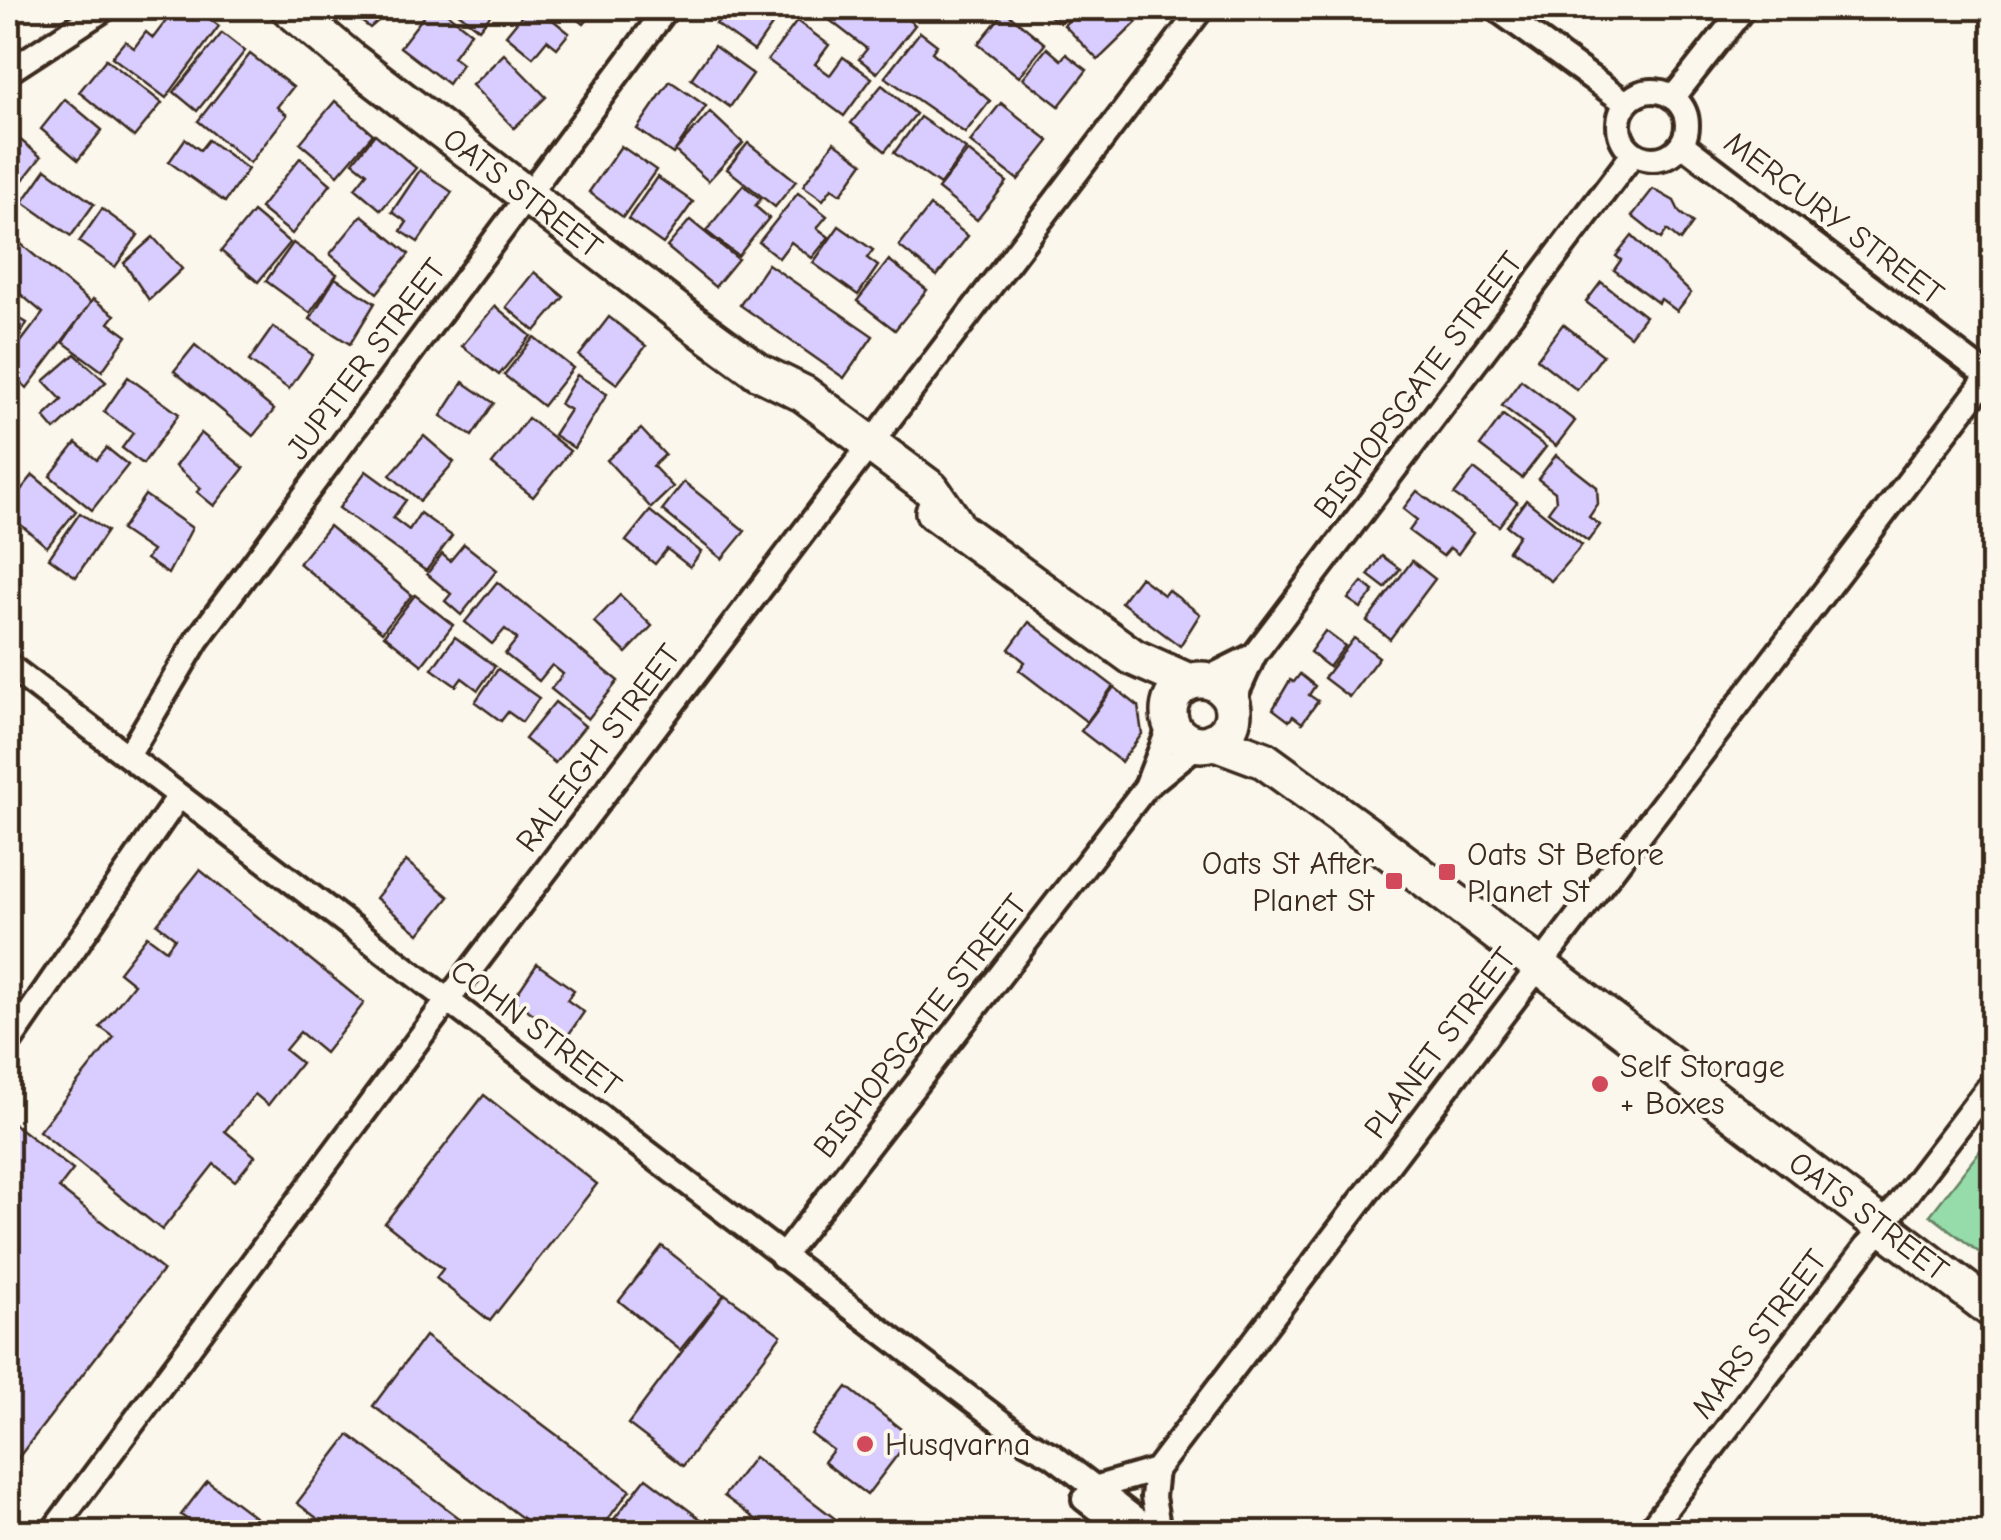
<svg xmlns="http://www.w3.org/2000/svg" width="2001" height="1540" font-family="'Comic Neue',sans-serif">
	<rect width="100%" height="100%" fill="#fbf7ec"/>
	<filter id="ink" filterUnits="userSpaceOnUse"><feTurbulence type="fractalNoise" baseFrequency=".01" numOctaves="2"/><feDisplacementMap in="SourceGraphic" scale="20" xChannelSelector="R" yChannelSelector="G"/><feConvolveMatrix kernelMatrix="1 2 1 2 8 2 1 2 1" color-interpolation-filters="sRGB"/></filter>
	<g filter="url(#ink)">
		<path fill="#95dcaa" stroke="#688364" stroke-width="2.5" d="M1993 1134H1994L1993 1263 1930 1215Z"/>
		<g fill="#d9cdff" stroke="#3b2a1e" stroke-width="2.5">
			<path d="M176 8H195L219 26 166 98 112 57 125 41 134 48 146 32 153 38Z"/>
			<path d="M344 8H393L370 28Z"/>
			<path d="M430 8H440L471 32 453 57 462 64 448 84 400 47Z"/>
			<path d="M452 8H496L479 29Z"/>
			<path d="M528 8H538L569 33 557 48 547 40 533 57 506 35Z"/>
			<path d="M563 8H597L584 24Z"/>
			<path d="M728 8H784L754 51 716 24Z"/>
			<path d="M814 8H893L915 25 877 73 859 59 867 49Z"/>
			<path d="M1039 8H1071L1060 23Z"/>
			<path d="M1082 8H1122L1137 22 1098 60 1064 25Z"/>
			<path d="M1005 11 1045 44 1019 77 978 44Z"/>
			<path d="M797 21 829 45 815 64 830 75 843 57 872 78 844 116 768 60Z"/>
			<path d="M920 32 937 45 932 52 990 101 965 133 885 77Z"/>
			<path d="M222 33 245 51 197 111 174 92Z"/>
			<path d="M714 46 753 74 730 107 691 79Z"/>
			<path d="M1047 48 1061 60 1066 54 1087 70 1059 106 1023 78Z"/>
			<path d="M250 54 293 87 277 107 287 115 250 163 198 121Z"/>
			<path d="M504 54 546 97 514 128 472 85Z"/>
			<path d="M106 59 162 103 134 137 79 92Z"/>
			<path d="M670 81 706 106 673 154 637 129Z"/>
			<path d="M882 85 916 114 885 151 851 123Z"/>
			<path d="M65 99 102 130 78 160 41 129Z"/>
			<path d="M335 101 373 134 338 175 300 143Z"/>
			<path d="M1001 103 1049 141 1018 180 970 142Z"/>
			<path d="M710 112 743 143 708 181 675 151Z"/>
			<path d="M920 117 966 149 940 185 894 153Z"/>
			<path d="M375 134 416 168 381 210 355 188 367 173 353 162Z"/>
			<path d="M18 138 41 157 8 199V147Z"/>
			<path d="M185 139 200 150 208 140 248 169 225 202 169 162Z"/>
			<path d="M834 142 863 163 841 194 832 188 823 200 803 186Z"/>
			<path d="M748 143 796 181 775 207 727 169Z"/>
			<path d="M621 146 656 170 623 217 589 192Z"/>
			<path d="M968 151 1007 182 977 220 938 189Z"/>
			<path d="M300 158 331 184 292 234 260 208Z"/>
			<path d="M46 169 94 204 71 236 23 202Z"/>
			<path d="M420 170 452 192 418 242 401 231 407 222 392 212Z"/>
			<path d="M657 177 693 202 663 244 628 219Z"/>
			<path d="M743 185 761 199 755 206 769 218 738 256 706 231Z"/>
			<path d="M1653 189 1674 201 1680 213 1693 223 1680 241 1667 230 1661 239 1632 216Z"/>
			<path d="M798 193 827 216 817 228 829 237 812 258 791 242 779 258 759 242Z"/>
			<path d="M930 206 968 236 937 276 899 246Z"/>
			<path d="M102 209 138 235 115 267 79 242Z"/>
			<path d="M253 212 290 243 258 282 221 251Z"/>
			<path d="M362 215 409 254 377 293 330 254Z"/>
			<path d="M690 220 738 259 715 287 667 247Z"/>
			<path d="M839 226 873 250 867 258 878 266 858 295 813 263Z"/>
			<path d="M8 233 91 303 27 388 8 371V359L43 313 18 292 12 300 8 297Z"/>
			<path d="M1632 236 1691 293 1677 311 1661 299 1658 303 1614 270 1621 260 1616 256Z"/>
			<path d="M153 237 182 269 149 300 124 263Z"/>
			<path d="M293 243 337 274 310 313 266 281Z"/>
			<path d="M889 260 927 290 895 330 857 301Z"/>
			<path d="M768 264 873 336 844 378 740 305Z"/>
			<path d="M534 272 564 297 535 331 506 307Z"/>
			<path d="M335 278 375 303 350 344 310 319Z"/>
			<path d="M1601 282 1645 316 1630 336 1586 302Z"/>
			<path d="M93 299 115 315 109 323 127 336 102 371 63 342Z"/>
			<path d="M495 306 531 336 499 375 462 346Z"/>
			<path d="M8 312 27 323 8 357Z"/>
			<path d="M609 317 646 346 617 384 579 356Z"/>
			<path d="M1563 324 1603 355 1577 390 1537 359Z"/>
			<path d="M273 327 313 355 289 389 249 361Z"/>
			<path d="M534 337 573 368 543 406 504 375Z"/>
			<path d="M195 345 274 410 253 436 174 371Z"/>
			<path d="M75 354 106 382 55 430 44 417 62 400 44 381Z"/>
			<path d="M577 375 607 394 574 448 554 435 570 410 560 404Z"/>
			<path d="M128 377 179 414 143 464 122 448 133 433 104 412Z"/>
			<path d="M1521 380 1575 421 1556 446 1502 406Z"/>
			<path d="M463 382 494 403 472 436 441 416Z"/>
			<path d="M1503 415 1546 447 1522 478 1480 446Z"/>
			<path d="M528 418 570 451 533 497 492 464Z"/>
			<path d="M641 429 665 455 653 466 673 487 651 508 607 460Z"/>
			<path d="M201 433 244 468 214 506 197 492 201 488 175 466Z"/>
			<path d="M424 436 454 462 420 501 390 475Z"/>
			<path d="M76 443 97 460 107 448 128 465 92 510 50 476Z"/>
			<path d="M1556 455 1597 487 1598 504 1589 517 1600 525 1588 541 1548 512 1556 501 1555 492 1538 479Z"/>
			<path d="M1474 469 1517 502 1499 526 1454 495Z"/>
			<path d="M366 471 406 500 393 518 409 530 420 513 452 536 426 571 339 508Z"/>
			<path d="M33 475 76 511 47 547 8 514V506Z"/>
			<path d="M684 482 745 531 722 559 662 510Z"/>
			<path d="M1417 491 1473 533 1458 554 1450 548 1443 556 1409 531 1417 520 1403 509Z"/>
			<path d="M145 495 192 528 168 574 146 559 152 551 121 530Z"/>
			<path d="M1526 500 1582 545 1551 581 1508 551 1519 535 1507 526Z"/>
			<path d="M650 511 701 552 690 567 667 549 655 564 626 541Z"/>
			<path d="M80 513 107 531 76 577 49 558Z"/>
			<path d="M329 526 412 595 382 632 299 563Z"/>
			<path d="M464 544 497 570 461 615 445 601 451 594 427 574 442 554 450 561Z"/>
			<path d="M1382 556 1400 569 1385 588 1368 575Z"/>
			<path d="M8 558 20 567 8 583Z"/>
			<path d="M1412 561 1435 579 1390 639 1367 621Z"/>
			<path d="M1140 577 1164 595 1168 590 1200 614 1180 646 1121 602Z"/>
			<path d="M497 582 618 681 588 719 551 689 563 674 552 665 539 681 505 654 517 639 505 629 492 644 465 622Z"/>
			<path d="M1362 582 1374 591 1361 608 1348 599Z"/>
			<path d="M415 595 453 625 422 665 384 635Z"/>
			<path d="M620 595 652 626 626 653 594 622Z"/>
			<path d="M1029 622 1113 686 1087 722 1019 670 1025 662 1009 649Z"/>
			<path d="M1325 631 1345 646 1329 667 1310 652Z"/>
			<path d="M455 637 495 666 478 690 462 678 456 686 432 669Z"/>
			<path d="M1354 638 1379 657 1349 697 1324 678Z"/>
			<path d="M498 669 539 698 522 722 508 712 501 721 475 702Z"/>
			<path d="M1300 674 1315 686 1309 695 1318 701 1302 723 1293 716 1289 721 1273 709 1290 680 1294 682Z"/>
			<path d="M1114 687 1138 706 1142 734 1121 762 1081 731Z"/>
			<path d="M555 702 585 726 555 763 525 739Z"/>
			<path d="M406 861 449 897 419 934 376 898Z"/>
			<path d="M200 870 364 1003 325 1053 300 1032 285 1050 301 1063 268 1105 255 1094 225 1131 255 1156 235 1181 214 1164 162 1230 39 1131 114 1037 100 1027 134 984 119 972 147 936 166 950 175 938 157 924Z"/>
			<path d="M537 964 574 990 567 1000 584 1012 567 1037 513 1000Z"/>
			<path d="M484 1095 597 1184 490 1321 436 1278 443 1269 385 1223Z"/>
			<path d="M8 1119 73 1170 59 1188 163 1270 8 1471Z"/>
			<path d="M662 1246 724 1295 680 1350 619 1301Z"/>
			<path d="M725 1294 781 1335 683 1466 628 1424Z"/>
			<path d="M425 1336 630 1490 598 1532H541L373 1406Z"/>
			<path d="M847 1387 911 1437 867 1495 824 1462 833 1450 811 1434Z"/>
			<path d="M349 1435 478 1532H335L297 1503Z"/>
			<path d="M754 1457 850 1530 858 1519 875 1532H773L724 1496Z"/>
			<path d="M646 1478 718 1532H604Z"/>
			<path d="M207 1481 275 1532H204L181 1515Z"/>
		</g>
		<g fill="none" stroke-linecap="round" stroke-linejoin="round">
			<g stroke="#3b2a1e" stroke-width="30">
				<g id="minor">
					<path d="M1495 8 1626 103"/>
					<path d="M8 72 106 8"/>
					<circle cx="1653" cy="125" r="34"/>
					<path d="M1673 98 1744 8"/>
					<path d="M1682 144 1994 381"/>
					<path d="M8 665 1026 1441 1052 1455 1153 1532"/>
					<path d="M1204 680 1254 655"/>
					<path d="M1232 704 1254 655 1633 154"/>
					<path d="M128 756 197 640 667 8"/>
					<path d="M1146 787 1200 743"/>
					<path d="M11 1040 179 796"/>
					<path d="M782 1257 1146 787 1171 723"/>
					<path d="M1156 1470 1153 1497 1159 1532"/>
					<path d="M1094 1488 1156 1470 1994 369"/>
					<path d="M1084 1499 1127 1532"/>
					<path d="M52 1532 447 1001 1202 8"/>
					<path d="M1648 1532 1994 1080"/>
				</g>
			</g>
			<g stroke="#3b2a1e" stroke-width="42">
				<g id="primary">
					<path id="s1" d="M289 8 352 61 695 325 759 372 804 394 931 489 954 522"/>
					<path d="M934 512 1133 657 1189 682"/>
					<circle cx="1201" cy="712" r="32"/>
					<path id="s2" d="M1213 741 1264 760 1370 837 1994 1311"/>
				</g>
			</g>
			<use href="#minor" stroke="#fbf7ec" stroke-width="22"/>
			<use href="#primary" stroke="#fbf7ec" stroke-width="35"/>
		</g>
	</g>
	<g fill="#d1495b" stroke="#fbf7ec" stroke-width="4">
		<rect x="1437" y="862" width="20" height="20" rx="5"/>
		<rect x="1384" y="871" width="20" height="20" rx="5"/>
		<circle cx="1600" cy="1084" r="10"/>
		<circle cx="865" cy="1444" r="10"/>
	</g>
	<g text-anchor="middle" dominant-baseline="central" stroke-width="8" stroke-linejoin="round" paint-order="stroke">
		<g font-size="32" fill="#3b2a1e" stroke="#fbf7ec">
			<text stroke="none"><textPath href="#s1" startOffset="298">OATS STREET</textPath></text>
			<text transform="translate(1834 218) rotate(37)">MERCURY STREET</text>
			<text transform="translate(366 359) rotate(-53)">JUPITER STREET</text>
			<text transform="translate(1418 385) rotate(-53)">BISHOPSGATE STREET</text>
			<text transform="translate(598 748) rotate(-53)">RALEIGH STREET</text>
			<text transform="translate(920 1026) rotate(-52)">BISHOPSGATE STREET</text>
			<text transform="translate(536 1028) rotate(37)">COHN STREET</text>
			<text transform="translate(1440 1043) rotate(-53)">PLANET STREET</text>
			<text stroke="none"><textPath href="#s2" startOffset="812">OATS STREET</textPath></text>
			<text transform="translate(1759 1334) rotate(-53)">MARS STREET</text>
		</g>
		<g font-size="32" fill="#3b2a1e" stroke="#fbf7ec" text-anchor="start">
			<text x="1467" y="854">Oats St Before<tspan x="1467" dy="37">Planet St</tspan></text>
			<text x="1374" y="863" text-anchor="end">Oats St After<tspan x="1374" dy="37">Planet St</tspan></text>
			<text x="1620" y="1066">Self Storage<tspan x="1620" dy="37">+ Boxes</tspan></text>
			<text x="885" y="1444">Husqvarna</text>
		</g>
	</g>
	<rect width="2001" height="1540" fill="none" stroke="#fbf7ec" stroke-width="40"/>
	<rect x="20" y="20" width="1961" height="1500" fill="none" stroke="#3b2a1e" stroke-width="4" filter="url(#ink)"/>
</svg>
